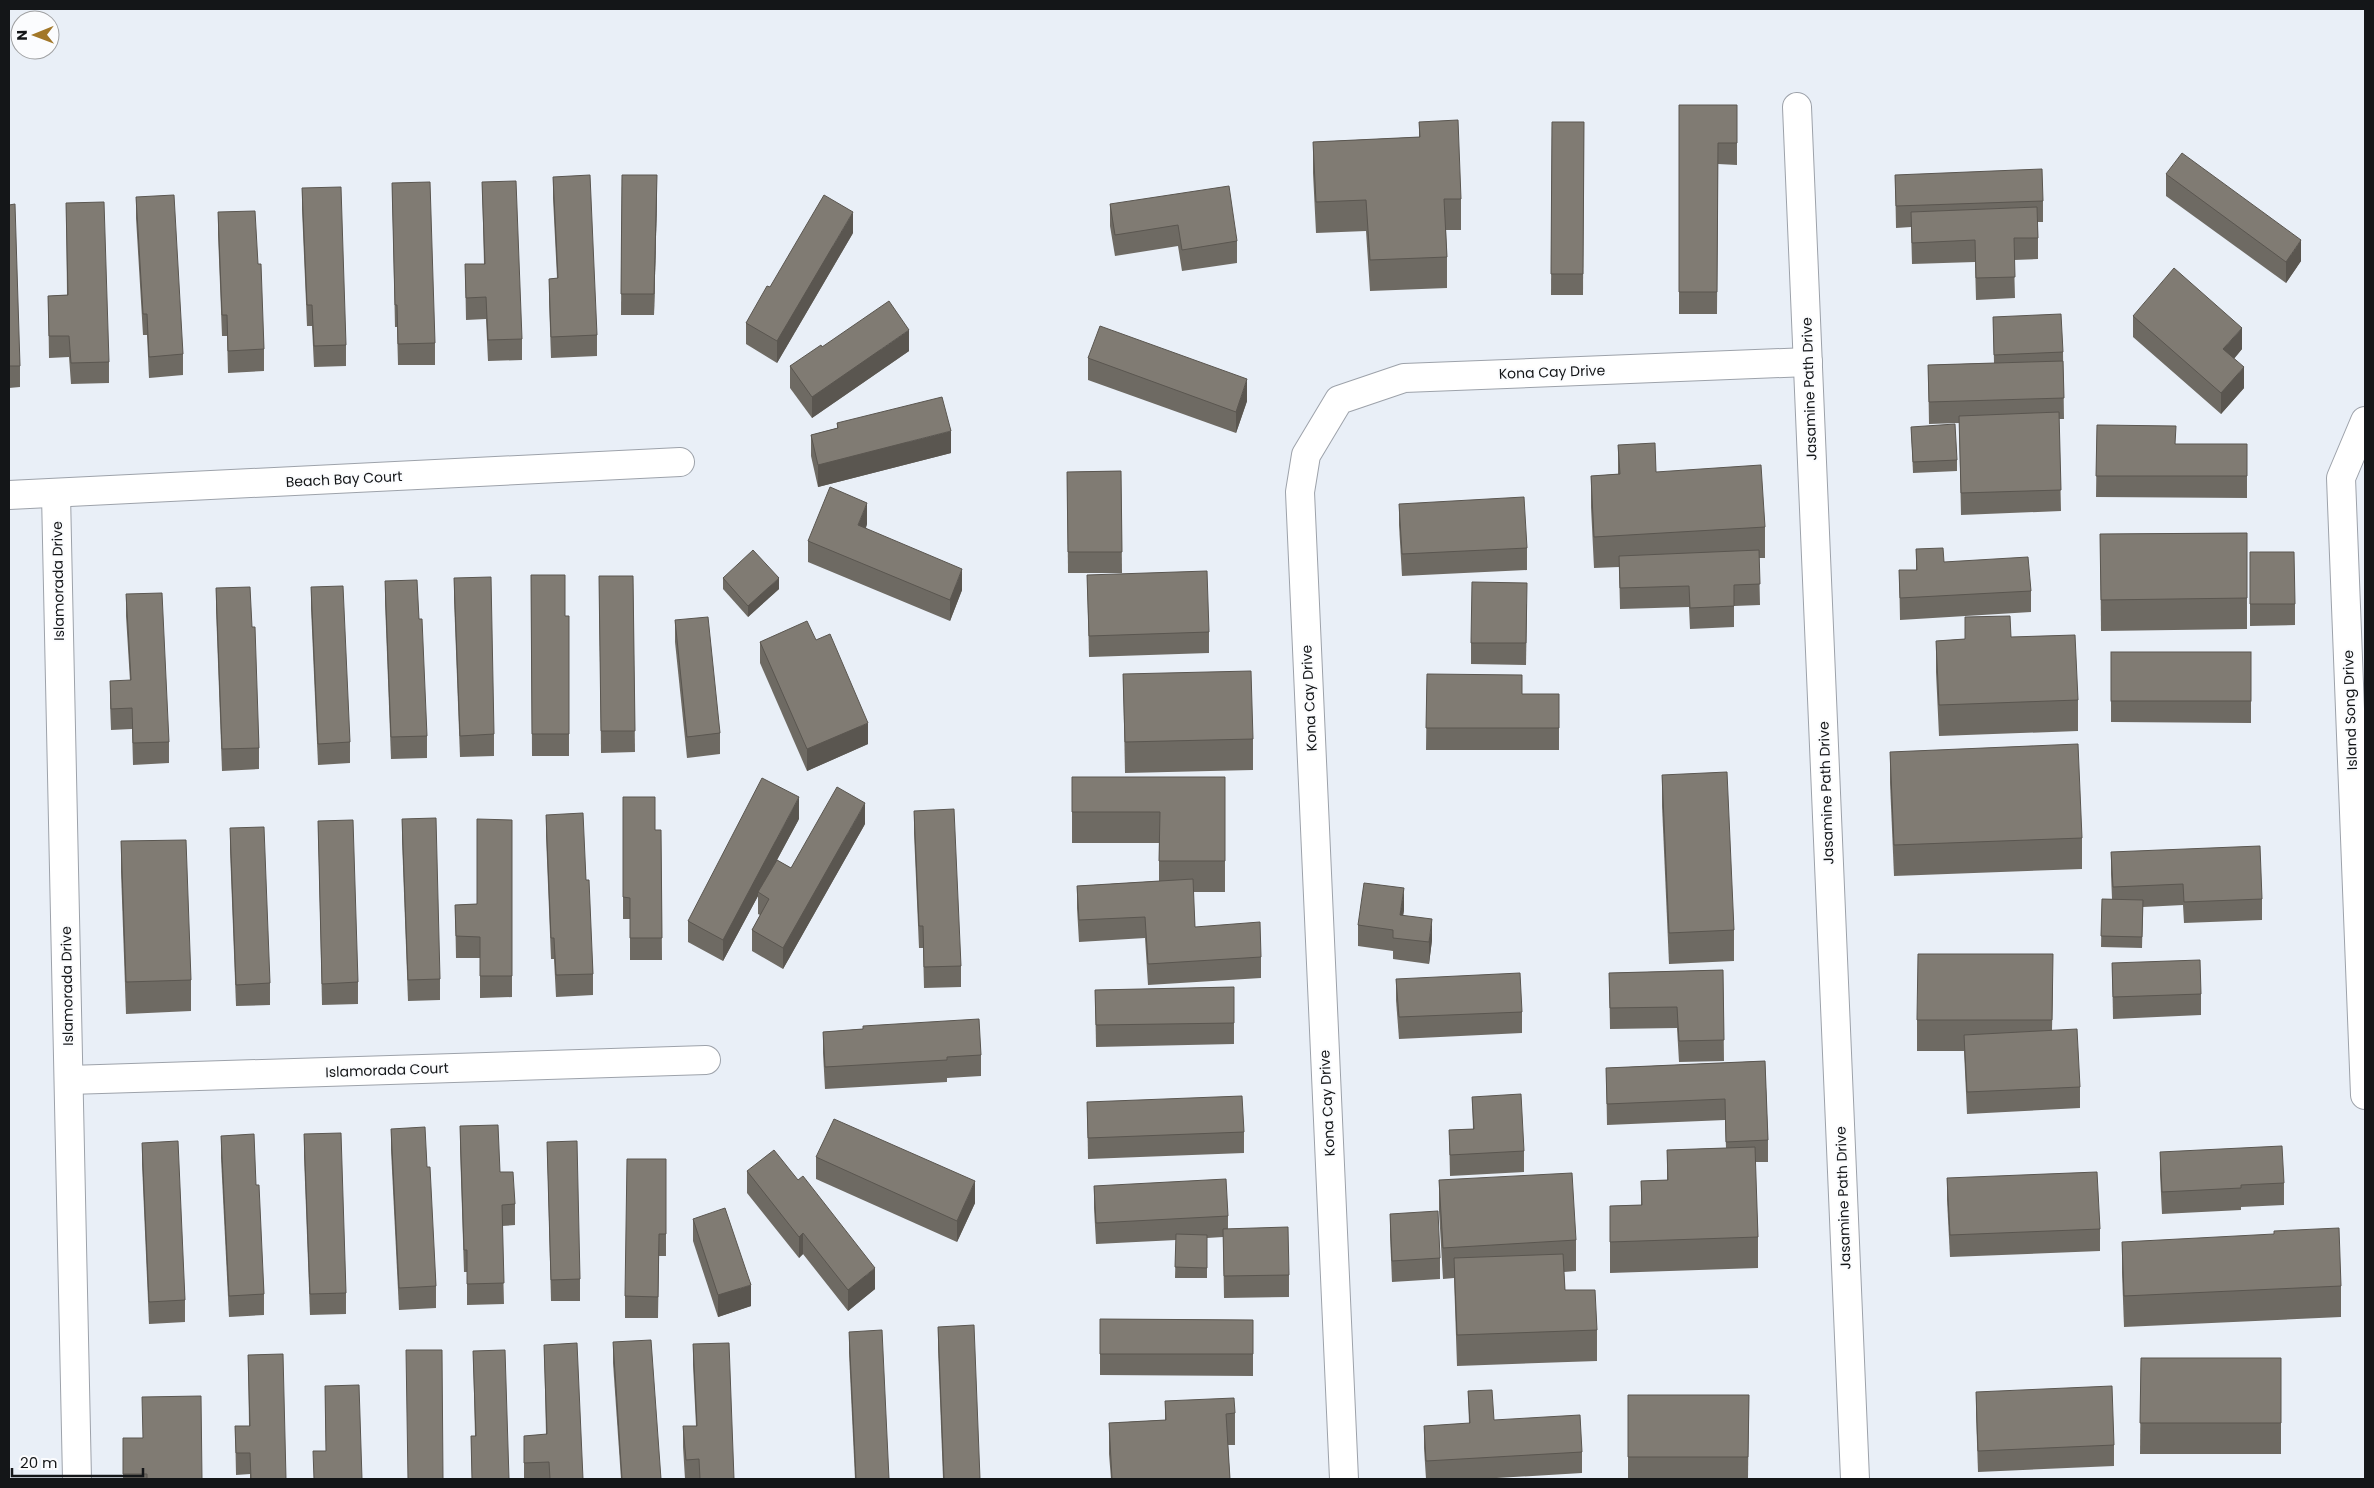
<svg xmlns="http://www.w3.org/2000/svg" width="2374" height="1488" font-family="Poppins,sans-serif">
	<rect width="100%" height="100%" fill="#e9eff7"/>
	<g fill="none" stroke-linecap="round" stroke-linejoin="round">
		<g stroke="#9da2aa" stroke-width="30">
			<g id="minor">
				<path d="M1797 107 1855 1479"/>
				<path d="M2365 421 2341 478 2365 1095"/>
				<path d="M56 494 77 1479"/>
				<path d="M9 495 680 462"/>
				<path d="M69 1080 706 1060"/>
				<path d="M1344 1479 1300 492 1306 455 1339 400 1404 378 1808 362"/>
			</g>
		</g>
		<use href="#minor" stroke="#fff" stroke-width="28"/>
	</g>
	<g fill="#6e6a63">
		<path d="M1679 105H1737V165L1718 164 1717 314H1679Z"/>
		<path d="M1419 122 1461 199V230H1446L1447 257V288L1370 291 1366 231 1316 233 1313 173V142L1419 137Z"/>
		<path d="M1552 122H1584L1583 295H1551Z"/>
		<path d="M2166 174 2301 261 2286 283 2166 196Z"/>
		<path d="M622 175 657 197 654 315H621Z"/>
		<path d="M1895 175 2043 201V222H2038V259L2014 260 2015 298 1976 300 1975 262 1912 264 1911 227 1896 228Z"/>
		<path d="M553 177 597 335V356L551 358 549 300V279L557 278 553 198Z"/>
		<path d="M482 182 522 339V360L488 361 486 319 466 320 465 264H484Z"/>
		<path d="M392 183 435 343V365H398L397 327H395Z"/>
		<path d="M302 188 346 345V366L314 367 312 326H307L302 209Z"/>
		<path d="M136 197 183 354V375L149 378 147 335H143L136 218Z"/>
		<path d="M66 203 109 362V383L71 384 69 357 49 358 48 296 67 295Z"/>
		<path d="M1110 204 1237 241V263L1182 271 1178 246 1115 256 1110 226Z"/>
		<path d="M9 205 20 366V387L9 388Z"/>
		<path d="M218 212 258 264 264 349V371L228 373 227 336H222L218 234Z"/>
		<path d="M853 233 777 363 746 344V323L770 287Z"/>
		<path d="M2133 316 2242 349 2234 359 2244 388 2221 414 2133 337Z"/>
		<path d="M1993 317 2063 352 2064 419H2059L2061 511 1961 515 1959 423 1929 424 1928 365 1994 363Z"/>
		<path d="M822 347 909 351 812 418 790 388V366Z"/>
		<path d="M1088 358 1247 401 1236 433 1088 380Z"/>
		<path d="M837 423 951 453 818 487 811 456V435L837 428Z"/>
		<path d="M2097 425 2176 444H2247V498L2096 497Z"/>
		<path d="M1911 427 1957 460V471L1913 473Z"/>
		<path d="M1618 445 1656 472 1765 527V558H1759L1760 605 1734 606V627L1690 629 1689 607 1620 609 1619 567 1594 568 1591 507V476L1618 474Z"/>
		<path d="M1121 471 1122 573H1068L1067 472Z"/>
		<path d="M1399 504 1527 548V570L1402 576 1399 525Z"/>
		<path d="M867 524 866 528 962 590 950 621 808 562V541Z"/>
		<path d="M2247 533V629L2101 631 2100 534Z"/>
		<path d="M1916 549 1944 562 2031 591V612L1900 620 1899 570H1916Z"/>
		<path d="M2250 552 2295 604V625L2250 626Z"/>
		<path d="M531 575 565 616H569V756H532Z"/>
		<path d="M1087 575 1209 632V653L1089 657Z"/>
		<path d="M599 576H633L635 752 601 753Z"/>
		<path d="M454 578 494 734V756L460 757 454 599Z"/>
		<path d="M723 578 779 589 748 617 723 589Z"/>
		<path d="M385 581 427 736V758L391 759 385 602Z"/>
		<path d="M311 587 350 742V763L318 765 311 608Z"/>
		<path d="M216 588 252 627 259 748V769L222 771 216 609Z"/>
		<path d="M126 594 169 742V763L133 765 132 729 111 730 110 703V681H130L126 616Z"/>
		<path d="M1527 604 1526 665 1471 664V643Z"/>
		<path d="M1965 617 2011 637 2078 700V731L1939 736 1936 672V641L1965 639Z"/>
		<path d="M675 620 720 733V754L687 758 675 642Z"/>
		<path d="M816 640 868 744 807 771 760 663V642Z"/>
		<path d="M2111 652H2251V723L2111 722Z"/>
		<path d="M1123 674 1253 739V770L1125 773Z"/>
		<path d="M1427 674 1522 694H1559V750H1426Z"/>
		<path d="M1890 752 2082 838V869L1894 876 1890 783Z"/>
		<path d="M1662 775 1734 930V961L1669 964 1662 806Z"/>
		<path d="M1072 777H1225V892H1193L1195 927 1261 957V978L1148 985 1145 938 1079 942 1077 908V886L1159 881V843H1072Z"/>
		<path d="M914 811 961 966V987L924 988 923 948H919L914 833Z"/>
		<path d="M546 815 586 880 593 974V995L556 997 554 959H551L546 836Z"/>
		<path d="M402 819 440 979V1000L408 1001 402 840Z"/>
		<path d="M799 819 777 860 791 868 865 824 783 969 752 951V930L760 915 758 914V896L723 961 688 942V921Z"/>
		<path d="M512 820V997L480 998V958H456L455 905 477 904Z"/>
		<path d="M318 821 358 982V1004L322 1005Z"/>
		<path d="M230 828 270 983V1005L236 1006 230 850Z"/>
		<path d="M655 830H661L662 960H630V919H623V897Z"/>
		<path d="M121 841 191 980V1011L126 1014 121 872Z"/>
		<path d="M2111 852 2262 899V920L2184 923 2183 905 2143 907 2142 948 2101 947 2102 899H2112L2111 874Z"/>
		<path d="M1404 910 1403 915 1432 940 1429 964 1393 959V951L1358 946V925Z"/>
		<path d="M2112 963 2201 994V1015L2113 1019Z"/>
		<path d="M1723 970 1724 1061 1679 1062 1677 1028 1610 1029 1609 973Z"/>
		<path d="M1396 979 1522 1012V1033L1399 1039 1396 1000Z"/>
		<path d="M2053 985 2052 1030 2080 1087V1108L1967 1114 1964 1051H1917V1020Z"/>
		<path d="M1234 987V1044L1096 1047 1095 990Z"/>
		<path d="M863 1026 981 1055V1076L947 1078V1082L825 1089 823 1053V1032L863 1029Z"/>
		<path d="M1765 1061 1768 1140V1162H1755L1758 1237V1268L1610 1273V1206L1641 1205V1181L1667 1180V1150L1726 1148 1725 1120 1607 1125 1606 1068Z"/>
		<path d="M1472 1097 1524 1151V1172L1450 1176 1449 1130 1473 1129Z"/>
		<path d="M1087 1102 1244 1132V1153L1088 1159Z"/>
		<path d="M460 1126 500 1172 515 1204V1225L502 1226 504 1304 467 1305V1272H464L460 1148Z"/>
		<path d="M391 1129 427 1167 436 1286V1308L399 1310 391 1150Z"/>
		<path d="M304 1134 346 1293V1314L310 1315 304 1156Z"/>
		<path d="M221 1136 256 1185 264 1294V1315L229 1317 221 1158Z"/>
		<path d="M547 1142 580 1279V1301H551Z"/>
		<path d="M142 1143 185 1300V1322L149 1324 142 1164Z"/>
		<path d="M2160 1152 2284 1183V1205L2241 1207V1210L2162 1214 2160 1174Z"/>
		<path d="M816 1157 975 1203 957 1242 816 1179Z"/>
		<path d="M666 1159V1256H659L658 1318H625V1296Z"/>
		<path d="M747 1171 798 1180 875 1289 848 1311 803 1254 799 1258 747 1193Z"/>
		<path d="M1947 1178 2100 1229V1251L1950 1257 1947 1200Z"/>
		<path d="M1439 1180 1576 1240V1271L1564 1272 1565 1290 1597 1330V1361L1457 1366 1454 1278 1443 1279 1439 1211Z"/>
		<path d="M1094 1186 1228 1216V1229L1289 1275V1297L1224 1298 1223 1237 1207 1238V1278H1175L1176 1240 1096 1244 1094 1208Z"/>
		<path d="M1390 1214 1440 1258V1279L1392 1282 1390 1235Z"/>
		<path d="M693 1219 751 1306 718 1317 693 1241Z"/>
		<path d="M2122 1242 2341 1286V1317L2124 1327 2122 1273Z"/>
		<path d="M1100 1319 1253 1320V1376L1100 1375Z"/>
		<path d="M938 1327 980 1479H943L938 1348Z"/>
		<path d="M849 1332 889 1479H855L849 1353Z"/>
		<path d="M613 1342 661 1479H621L613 1363Z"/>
		<path d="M693 1344 734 1479H685L683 1447V1426H696L693 1365Z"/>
		<path d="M544 1345 583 1479H524V1436L546 1435Z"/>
		<path d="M473 1351 509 1479H472L471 1436H475Z"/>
		<path d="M248 1355 286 1479H250V1474L236 1475 235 1426H249Z"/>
		<path d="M2141 1358H2281V1454H2140Z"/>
		<path d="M325 1386 362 1479 326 1451Z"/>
		<path d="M1468 1391 1494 1420 1582 1452V1473L1480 1479H1426L1424 1448V1426L1469 1424Z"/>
		<path d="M1976 1392 2114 1445V1466L1978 1472 1976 1414Z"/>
		<path d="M1628 1395H1749L1748 1478H1628Z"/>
		<path d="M1165 1401 1235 1413V1445H1228L1230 1479H1111L1109 1454V1423L1165 1420Z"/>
		<path d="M123 1438 202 1479H123Z"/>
	</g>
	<g fill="#5a5650">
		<path d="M657 175V197L654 315V294Z"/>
		<path d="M853 212V233L777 363V341Z"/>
		<path d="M2301 240V261L2286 283V262Z"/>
		<path d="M2242 328V349L2223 371V349Z"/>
		<path d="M909 330V351L812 418V397Z"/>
		<path d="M2244 367V388L2221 414V393Z"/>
		<path d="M1247 379V401L1236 433V412Z"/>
		<path d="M951 431V453L818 487V465Z"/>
		<path d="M867 503V524L858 547V525Z"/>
		<path d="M962 569V590L950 621V600Z"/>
		<path d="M779 578V589L748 617V606Z"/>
		<path d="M868 723V744L807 771V749Z"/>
		<path d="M799 797V819L759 893 758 892V896L723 961V940Z"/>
		<path d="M865 803V824L783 969V948Z"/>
		<path d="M1404 888V910L1400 936V915Z"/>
		<path d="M1432 919V940L1429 964V942Z"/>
		<path d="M975 1181V1203L957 1242V1221Z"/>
		<path d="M803 1233V1254L799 1258V1237Z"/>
		<path d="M875 1268V1289L848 1311V1290Z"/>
		<path d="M751 1285V1306L718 1317V1295Z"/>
	</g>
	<g fill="#807b73" stroke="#5a5650">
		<path d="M1679 105H1737V143H1718L1717 292H1679Z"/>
		<path d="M1458 120 1461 199H1444L1447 257 1370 260 1366 200 1316 202 1313 142 1420 137 1419 122Z"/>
		<path d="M1552 122H1584L1583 274H1551Z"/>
		<path d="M2182 153 2301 240 2286 262 2166 174Z"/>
		<path d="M2042 169 2043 201 1896 206 1895 175Z"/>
		<path d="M590 175 597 335 551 337 549 279 558 278 553 177Z"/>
		<path d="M622 175H657L654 294H621Z"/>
		<path d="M516 181 522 339 488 340 486 297 466 298 465 264H485L482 182Z"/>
		<path d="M430 182 435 343 398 344 397 305H395L392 183Z"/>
		<path d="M1229 186 1237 241 1182 250 1178 225 1115 235 1110 204Z"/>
		<path d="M341 187 346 345 314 346 312 305H307L302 188Z"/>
		<path d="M174 195 183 354 149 357 147 314H143L136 197Z"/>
		<path d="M824 195 853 212 777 341 746 323 767 286 770 287Z"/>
		<path d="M104 202 109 362 71 363 69 336H49L48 296 68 295 66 203Z"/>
		<path d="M15 204 20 366H9V205Z"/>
		<path d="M2037 207 2038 238H2014L2015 277 1976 278 1975 240 1912 243 1911 212Z"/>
		<path d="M255 211 258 264H261L264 349 228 351 227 315H222L218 212Z"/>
		<path d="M2174 268 2242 328 2223 349 2244 367 2221 393 2133 316Z"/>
		<path d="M889 301 909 330 812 397 790 366 821 345 822 347Z"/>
		<path d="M2061 314 2063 352 1994 355 1993 317Z"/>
		<path d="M1100 326 1247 379 1236 412 1088 358Z"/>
		<path d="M2063 361 2064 398 1929 402 1928 365Z"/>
		<path d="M942 397 951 431 818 465 811 435 838 428 837 423Z"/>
		<path d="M2059 412 2061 490 1961 493 1959 416Z"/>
		<path d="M1955 424 1957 460 1913 462 1911 427Z"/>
		<path d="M2097 425 2176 426 2175 444H2247V476H2096Z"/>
		<path d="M1655 443 1656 472 1761 465 1765 527 1594 537 1591 476 1620 474 1618 445Z"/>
		<path d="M1121 471 1122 552H1068L1067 472Z"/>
		<path d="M830 487 867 503 858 525 962 569 950 600 808 541Z"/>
		<path d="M1524 497 1527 548 1402 554 1399 504Z"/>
		<path d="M2247 533V598L2101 600 2100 534Z"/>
		<path d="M1943 548 1944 562 2028 557 2031 591 1900 598 1899 570H1917L1916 549Z"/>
		<path d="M753 550 779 578 748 606 723 578Z"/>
		<path d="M1759 550 1760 584 1734 585V606L1690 608 1689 586 1620 588 1619 556Z"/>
		<path d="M2250 552H2294L2295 604H2250Z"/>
		<path d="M1207 571 1209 632 1089 636 1087 575Z"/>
		<path d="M531 575H565V616H569V734H532Z"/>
		<path d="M599 576H633L635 731H601Z"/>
		<path d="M491 577 494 734 460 736 454 578Z"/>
		<path d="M417 580 419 619H422L427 736 391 737 385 581Z"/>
		<path d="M1472 582 1527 583 1526 643H1471Z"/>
		<path d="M343 586 350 742 318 744 311 587Z"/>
		<path d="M250 587 252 627H255L259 748 222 749 216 588Z"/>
		<path d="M162 593 169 742 133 743 132 708 111 709 110 681 131 680 126 594Z"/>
		<path d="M2010 616 2011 637 2075 635 2078 700 1939 705 1936 641 1965 639V617Z"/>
		<path d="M708 617 720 733 687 737 675 620Z"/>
		<path d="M807 621 816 640 830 634 868 723 807 749 760 642Z"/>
		<rect x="2111" y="652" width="140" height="49"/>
		<path d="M1251 671 1253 739 1125 742 1123 674Z"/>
		<path d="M1427 674 1522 675V694H1559V728H1426Z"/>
		<path d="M2078 744 2082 838 1894 845 1890 752Z"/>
		<path d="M1727 772 1734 930 1669 933 1662 775Z"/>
		<path d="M1072 777H1225V861H1159L1160 812H1072Z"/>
		<path d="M762 778 799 797 723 940 688 921Z"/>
		<path d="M837 787 865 803 783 948 752 930 769 899 758 892 777 860 791 868Z"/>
		<path d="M623 797H655V830H661L662 938H630V898L623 897Z"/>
		<path d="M954 809 961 966 924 967 923 926H919L914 811Z"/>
		<path d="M583 813 586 880H589L593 974 556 975 554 938H551L546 815Z"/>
		<path d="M436 818 440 979 408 980 402 819Z"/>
		<path d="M477 819 512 820V976H480V937L456 936 455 905 477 904Z"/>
		<path d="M353 820 358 982 322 984 318 821Z"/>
		<path d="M264 827 270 983 236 985 230 828Z"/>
		<path d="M186 840 191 980 126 982 121 841Z"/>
		<path d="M2260 846 2262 899 2184 902 2183 884 2113 887 2111 852Z"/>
		<path d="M1193 879 1195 927 1260 922 1261 957 1148 964 1145 917 1079 920 1077 886Z"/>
		<path d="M1364 883 1404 888 1400 915 1432 919 1429 942 1393 938V930L1358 925Z"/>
		<path d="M2102 899 2143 900 2142 937 2101 936Z"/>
		<path d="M1918 954H2053L2052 1020H1917Z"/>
		<path d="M2200 960 2201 994 2113 997 2112 963Z"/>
		<path d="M1723 970 1724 1040 1679 1041 1677 1007 1610 1008 1609 973Z"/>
		<path d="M1520 973 1522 1012 1399 1017 1396 979Z"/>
		<path d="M1234 987V1023L1096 1025 1095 990Z"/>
		<path d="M979 1019 981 1055 947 1057V1060L825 1067 823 1032 863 1029V1026Z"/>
		<path d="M2077 1029 2080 1087 1967 1092 1964 1035Z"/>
		<path d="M1765 1061 1768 1140 1726 1142 1725 1099 1607 1104 1606 1068Z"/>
		<path d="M1521 1094 1524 1151 1450 1155 1449 1130 1474 1129 1472 1097Z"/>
		<path d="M1242 1096 1244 1132 1088 1138 1087 1102Z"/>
		<path d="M834 1119 975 1181 957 1221 816 1157Z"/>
		<path d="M498 1125 500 1172H513L515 1204 502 1205 504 1283 467 1284V1250H464L460 1126Z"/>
		<path d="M425 1127 427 1167H430L436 1286 399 1288 391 1129Z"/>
		<path d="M341 1133 346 1293 310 1294 304 1134Z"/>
		<path d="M254 1134 256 1185H259L264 1294 229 1296 221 1136Z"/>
		<path d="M178 1141 185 1300 149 1302 142 1143Z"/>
		<path d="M577 1141 580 1279 551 1280 547 1142Z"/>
		<path d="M2282 1146 2284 1183 2241 1185V1188L2162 1192 2160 1152Z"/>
		<path d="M1755 1147 1758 1237 1610 1242V1206L1642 1205 1641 1181 1668 1180 1667 1150Z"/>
		<path d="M774 1150 798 1180 803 1176 875 1268 848 1290 803 1233 799 1237 747 1171Z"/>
		<path d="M627 1159H666V1234H659L658 1297 625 1296Z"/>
		<path d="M2097 1172 2100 1229 1950 1235 1947 1178Z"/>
		<path d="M1572 1173 1576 1240 1443 1248 1439 1180Z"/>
		<path d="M1226 1179 1228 1216 1096 1223 1094 1186Z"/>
		<path d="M725 1208 751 1285 718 1295 693 1219Z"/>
		<path d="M1438 1211 1440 1258 1392 1261 1390 1214Z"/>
		<path d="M1288 1227 1289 1275 1224 1276 1223 1229Z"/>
		<path d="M2339 1228 2341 1286 2124 1296 2122 1242 2274 1234V1231Z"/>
		<path d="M1176 1234 1207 1235V1268L1175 1267Z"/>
		<path d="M1563 1254 1565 1290H1595L1597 1330 1457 1335 1454 1258Z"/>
		<path d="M1100 1319 1253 1320V1354H1100Z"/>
		<path d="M974 1325 980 1479H944L938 1327Z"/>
		<path d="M882 1330 889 1479H856L849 1332Z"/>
		<path d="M651 1340 661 1479H622L613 1342Z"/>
		<path d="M577 1343 583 1479H550L549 1462 524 1463V1436L547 1434 544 1345Z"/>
		<path d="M729 1343 734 1479H700L699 1459 686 1460 683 1426H697L693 1344Z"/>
		<path d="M406 1350H442L443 1479H408Z"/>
		<path d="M505 1350 509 1479H472L471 1436H476L473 1351Z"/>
		<path d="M283 1354 286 1479H251L250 1453H236L235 1426H250L248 1355Z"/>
		<path d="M2141 1358H2281V1423H2140Z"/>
		<path d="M359 1385 362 1479H314L313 1451H326L325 1386Z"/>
		<path d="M2112 1386 2114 1445 1978 1451 1976 1392Z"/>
		<path d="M1492 1390 1494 1420 1580 1415 1582 1452 1426 1461 1424 1426 1470 1423 1468 1391Z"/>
		<path d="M1628 1395H1749L1748 1457H1628Z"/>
		<path d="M201 1396 202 1479H147V1474H123V1438H143L142 1397Z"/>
		<path d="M1234 1398 1235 1413 1226 1414 1230 1479H1112L1109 1423 1166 1420 1165 1401Z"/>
	</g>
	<g text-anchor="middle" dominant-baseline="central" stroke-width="4" stroke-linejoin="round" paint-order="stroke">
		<g font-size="14" fill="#141618" stroke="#fbfcfe">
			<text transform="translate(1552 372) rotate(-2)">Kona Cay Drive</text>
			<text transform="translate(1809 389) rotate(-92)">Jasamine Path Drive</text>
			<text transform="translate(344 479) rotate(-3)">Beach Bay Court</text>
			<text transform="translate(58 581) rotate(-91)">Islamorada Drive</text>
			<text transform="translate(1309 698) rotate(-93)">Kona Cay Drive</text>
			<text transform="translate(2350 710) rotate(-92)">Island Song Drive</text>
			<text transform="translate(1826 793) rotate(-92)">Jasamine Path Drive</text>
			<text transform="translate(67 986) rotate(-91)">Islamorada Drive</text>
			<text transform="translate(387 1070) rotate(-2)">Islamorada Court</text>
			<text transform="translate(1327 1103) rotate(-93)">Kona Cay Drive</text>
			<text transform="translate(1843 1198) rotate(-92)">Jasamine Path Drive</text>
		</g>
	</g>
	<rect width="2374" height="1488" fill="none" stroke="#141618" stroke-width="20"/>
	<g transform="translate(35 35) rotate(269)"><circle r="24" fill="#fbfcfe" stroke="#9fa0a2"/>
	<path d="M0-4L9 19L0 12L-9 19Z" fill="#a27728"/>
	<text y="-8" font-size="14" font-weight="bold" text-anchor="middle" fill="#141618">N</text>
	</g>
	<path d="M12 1468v8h131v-8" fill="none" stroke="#141618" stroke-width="2.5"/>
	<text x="20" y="1468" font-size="15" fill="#141618" stroke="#fbfcfe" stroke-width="4" paint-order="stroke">20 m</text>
</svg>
